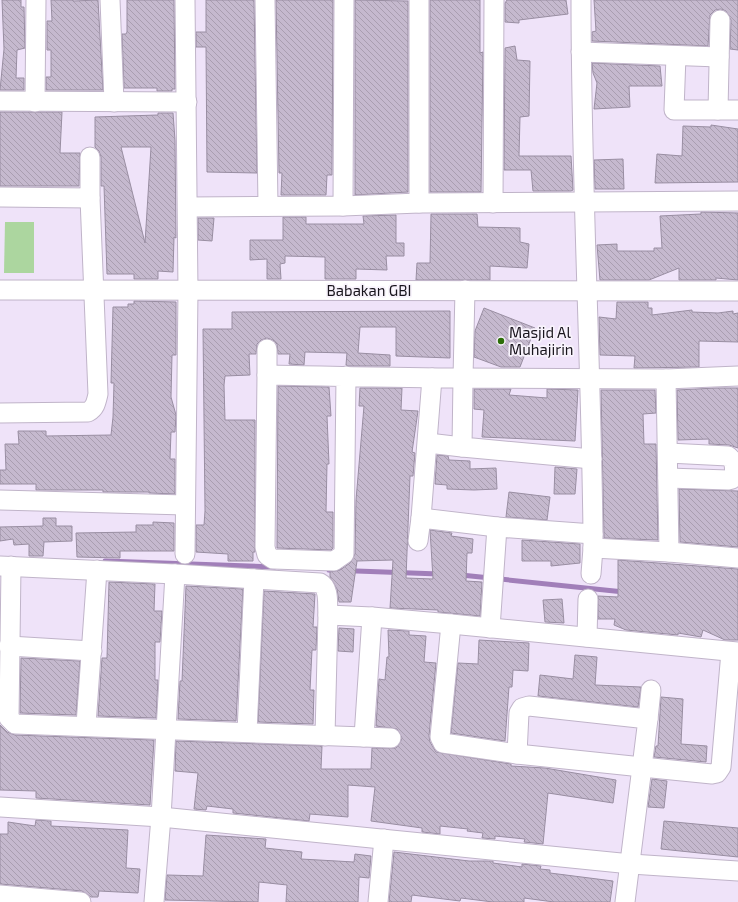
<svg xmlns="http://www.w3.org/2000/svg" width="738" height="902" font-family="'Exo 2',sans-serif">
	<defs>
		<pattern id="building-back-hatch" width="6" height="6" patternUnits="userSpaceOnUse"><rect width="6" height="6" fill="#c5b9ce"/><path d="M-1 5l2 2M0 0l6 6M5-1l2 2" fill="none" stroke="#a99eb0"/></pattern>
	</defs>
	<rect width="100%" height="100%" fill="#efe3f9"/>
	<path fill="#acd69f" d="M5 222H34V273H4Z"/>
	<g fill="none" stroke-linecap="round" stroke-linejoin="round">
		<g stroke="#a17fb9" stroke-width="5">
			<path d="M105 561 275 567"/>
			<path d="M329 570 439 574"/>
			<path d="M461 575 624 592"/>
		</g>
	</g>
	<g fill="url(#building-back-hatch)" stroke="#998ea2" fill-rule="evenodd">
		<path d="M2 0H21V7H24L25 48 17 50 16 78H24V90H0L4 49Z"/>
		<path d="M51 0H73V1L98 0 103 90H46V77H51V50H47V21H52Z"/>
		<path d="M127 0H174L175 89H172V91H157V88H124L122 34H126L127 32Z"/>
		<path d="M206 0H254L257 173 207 172 206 47H196V32H206Z"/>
		<path d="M276 0H333L332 175H327L326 195H281L282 173H279Z"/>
		<path d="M355 0 408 1V192L355 195Z"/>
		<path d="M430 0H480V53L483 52 481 192H430Z"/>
		<path d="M507 0H566L568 14 519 20V23L505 22V3Z"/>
		<path d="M594 0H738V50L730 49 731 20 726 11 721 9 715 10 710 15 708 46 592 41V32L596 31Z"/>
		<path d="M515 46 517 60 530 61 529 116 520 117 519 156H571L573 190 571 191H533L531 170H504L505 48Z"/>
		<path d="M592 63 660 66 662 86H629L630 107 594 109 597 83 593 73Z"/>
		<path d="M0 112H62L60 153H80L79 186H0Z"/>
		<path d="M158 113H173L175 140 176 238 174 237 173 272 158 271V279H134V274H107L104 186H101V157L99 151 95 147V117L158 115ZM121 147H151L145 243Z"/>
		<path d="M711 125 738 129V182L655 183 657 154 682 156 683 126 711 127Z"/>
		<path d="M623 159 624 189H595L594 160Z"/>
		<path d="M701 212 738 213V280L716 278V280H679V268L649 280H600L597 245 617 244V251H654V248H662L660 216 701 214Z"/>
		<path d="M431 214H477L478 227 520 228V242L529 244 527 268 490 266V280H416L417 263H430Z"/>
		<path d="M396 215V243H404V256H386L387 270 356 269V279H325V257L285 256V263L280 264 281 279H267V259L250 260V240H283V217H306V224H364L363 216Z"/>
		<path d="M198 218H214L212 241 198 240Z"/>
		<path d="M134 301 176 302V355H172L171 397 176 415 175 432H171L170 459H175V494L149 493V492H103V490H36V484H0V470H6L5 444H19L18 431H46V436L111 435 113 417 114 383H111L113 307H128V304H134Z"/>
		<path d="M617 302H648V308H652V315L692 310V312L718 313 733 311V314L738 313V342L699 341V367L634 368 635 356 600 355 599 317 616 319Z"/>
		<path d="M484 308 535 328 520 367H501L474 357 475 331Z"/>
		<path d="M450 311V358L396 356V327H360L358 353 390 355V366H348L346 365 347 353 305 352 304 365 289 364 290 354H278L277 344 273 340 267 338 261 340 257 344 256 354H249L250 375 225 376 224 385 225 420H255V552H253V561H228V554L196 552V525H204L205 511 203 329H232V312Z"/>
		<path d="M278 386 329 387 331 416H327L329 464H327L326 512H333V548L331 550 277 548Z"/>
		<path d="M360 388H402L401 410 418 411 412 452 415 453 413 476H410L406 578 433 579 430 530 452 533 451 536 473 539 472 553H467L466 581 482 582 480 616 438 612V610L390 608 393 560 357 561 351 602H339L337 589 330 577V572L340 570 350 563 355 554 356 500 364 406H359Z"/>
		<path d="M716 388H738V448L729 445 709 444V439L678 440 677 390Z"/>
		<path d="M474 389H511L509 395 547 398V389L578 390 575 441 482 437 484 410 474 409Z"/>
		<path d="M601 390H655L656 413 643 414 644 444H656L658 540 604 538Z"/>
		<path d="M437 455 448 456 449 460 470 461V469L496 468 497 489 474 490 447 489V485L435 484Z"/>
		<path d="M555 467 577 469 575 494H554Z"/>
		<path d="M679 489 738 491V547L680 542Z"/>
		<path d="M509 492 550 497 547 520 506 517Z"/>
		<path d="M43 518H56V526H72V541L44 542 43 556H29V544L14 545 13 539 0 541V527L43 526Z"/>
		<path d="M153 522 174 523V551H120V558L77 557 76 533 136 532V525H153Z"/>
		<path d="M522 540 580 544V563L551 566V561H522Z"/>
		<path d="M618 560 738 569V640H725L703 630 701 637 678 633V635L626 630 614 625 615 619H598V596L618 597Z"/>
		<path d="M109 582 155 584 154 611H162L160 642H155V680H158L156 718 98 716 102 658H107Z"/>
		<path d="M186 586 243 589 236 721 178 719 180 681H182Z"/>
		<path d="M264 591 315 594 313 627H317L316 650H312L310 690H314L313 724 258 722Z"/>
		<path d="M562 599 564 623 545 622 543 600Z"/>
		<path d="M339 628 354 629 353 652 338 651Z"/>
		<path d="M388 630 409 631V635L426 636 424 662 436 663 429 736 430 742 436 752 511 764V766L545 768 616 780 613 803 548 793 543 844 524 842 525 839 495 836V839L482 838 483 833 467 831 468 829 440 826V834L422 832V828L371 821 375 787 348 785V817L310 814 309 821 233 813V809L207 806 206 810 194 809 198 773 175 771 176 741 322 746 321 769H371L372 748H396L400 743 402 738 397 729 376 726 379 679 385 680 387 657H389Z"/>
		<path d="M479 640 529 643 528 671 513 670 512 687H509L505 741 451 733 458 663 478 664Z"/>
		<path d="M575 655 597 657 595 685 641 687 638 707 538 696 540 675 573 679Z"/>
		<path d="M21 658 80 661 76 715 20 713Z"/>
		<path d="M661 697 683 699 681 744 707 746 706 762 654 757 656 746H658Z"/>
		<path d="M0 725 7 732 15 735 154 740 150 805 36 798V791L0 790Z"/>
		<path d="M652 779 667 781 664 808 648 807Z"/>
		<path d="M36 820 51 821V826L128 830 126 868 140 869 138 893 99 891 98 897H91L82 891 0 884V834H8V822L35 826Z"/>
		<path d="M664 821 738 828V857L661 849Z"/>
		<path d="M206 835 266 839 265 848 302 852 301 859 354 862 355 854 371 856 369 878 359 877 358 902H286L287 885 259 882 258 902 165 900 167 875 203 876Z"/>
		<path d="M394 852 469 861H493V863L522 867V864L541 866 540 869 550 870V873L613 881 610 902H554L524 898V902H493L461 898 460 901 412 895 411 902H389Z"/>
	</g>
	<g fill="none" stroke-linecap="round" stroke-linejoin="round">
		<g stroke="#c0b4c9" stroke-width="21">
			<g id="minor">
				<path d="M110 0 114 102"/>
				<path d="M265 0 268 206"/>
				<path d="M581 52 719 57"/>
				<path d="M676 56 674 110H738"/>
				<path d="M0 101 187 102"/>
				<path d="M35 102 36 0"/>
				<path d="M718 110 720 20"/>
				<path d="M0 197 90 198V157"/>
				<path d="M419 203V0"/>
				<path d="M493 203 494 0"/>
				<path d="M343 206 344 0"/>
				<path d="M188 207 343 206 419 203 738 201"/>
				<path d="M0 290 738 291"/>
				<path d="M267 375V349"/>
				<path d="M346 376 344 554 334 561 273 559 267 555 265 547 267 375C332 376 398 378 463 378L465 290"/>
				<path d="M666 379 669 552"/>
				<path d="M0 413 88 412C95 408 96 403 98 394L90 198"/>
				<path d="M428 443 462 447"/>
				<path d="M668 453 728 456 734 462 735 476 732 479 728 480 668 478"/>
				<path d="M592 459 462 447 463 378 666 379 738 376"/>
				<path d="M0 500 185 505"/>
				<path d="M421 518 432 378"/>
				<path d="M593 534V548L669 552 738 558"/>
				<path d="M418 541 421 518 497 527"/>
				<path d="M185 554 188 291 185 0"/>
				<path d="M0 566 175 574 320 583C330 588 327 605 328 615L372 617 451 624 738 652"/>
				<path d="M11 566 9 718 15 724 364 737 372 617"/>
				<path d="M591 574 593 548"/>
				<path d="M451 624 440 737 443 743 517 754 642 767 625 902"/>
				<path d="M490 628 497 527 593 534C591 356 581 178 581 0"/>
				<path d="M587 637 588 599"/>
				<path d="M9 646 92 651"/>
				<path d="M648 719 651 690"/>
				<path d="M86 725 97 570"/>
				<path d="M247 732 254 579"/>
				<path d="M325 736 328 615"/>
				<path d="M364 737 391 738"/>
				<path d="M517 754 519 713 522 708 529 706 648 719 642 767 712 774 717 773 721 767 731 652"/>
				<path d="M0 807 161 817 631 864 738 871"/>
				<path d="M0 895 81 902"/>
				<path d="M154 902 161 817 175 574"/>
				<path d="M378 902 384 839"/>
			</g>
		</g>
		<use href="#minor" stroke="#fff" stroke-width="19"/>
	</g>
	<circle fill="#2c6e07" stroke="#f8f3fc" stroke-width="1.5" cx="501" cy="341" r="4"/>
	<g text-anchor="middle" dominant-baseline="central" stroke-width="3.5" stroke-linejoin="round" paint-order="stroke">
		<g font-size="15" fill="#19151d" stroke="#f8f3fc">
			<text x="369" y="290">Babakan GBI</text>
		</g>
		<g font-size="15" fill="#19151d" stroke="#f8f3fc" text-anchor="start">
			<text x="509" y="332">Masjid Al<tspan x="509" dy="17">Muhajirin</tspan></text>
		</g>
	</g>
</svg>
